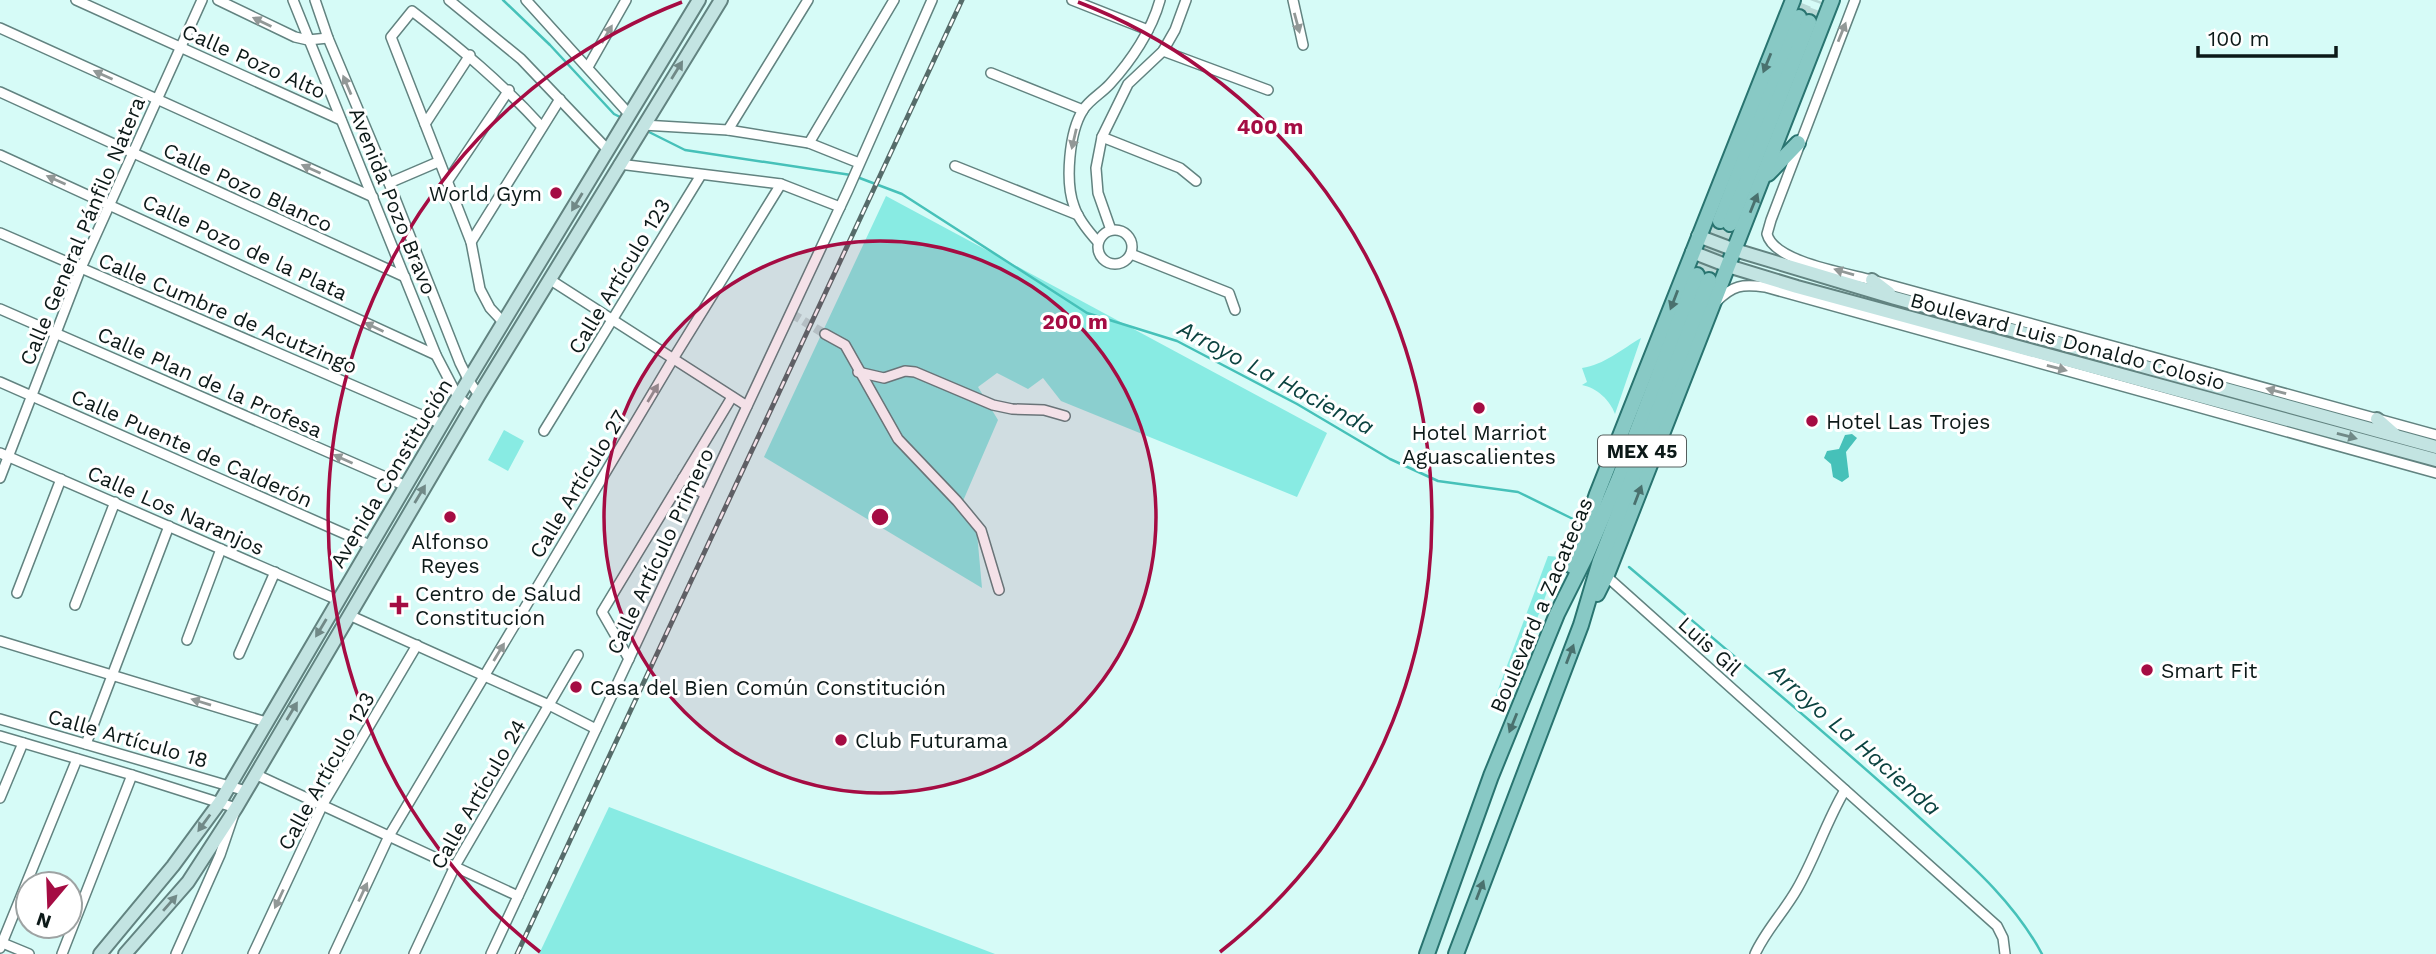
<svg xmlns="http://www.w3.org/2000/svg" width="2436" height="954" font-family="'Work Sans',sans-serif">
	<rect width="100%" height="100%" fill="#d6fbf7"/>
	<g fill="#88ebe3">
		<path d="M886 196 1327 433 1297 497 1061 401 1043 378 1028 389 997 373 978 387 998 420 963 501 977 533 982 588 764 457Z"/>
		<path d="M1641 338 1615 414C1610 400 1597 388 1582 385L1587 382 1582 368C1604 365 1622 349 1641 338Z"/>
		<path d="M504 430 524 441 508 471 488 460Z"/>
		<path d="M1548 556 1560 557 1506 702 1493 703Z"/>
		<path d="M609 807 995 954H539Z"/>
	</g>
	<path fill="#46c1b9" d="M1852 434 1857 438 1846 452 1849 477 1842 482 1833 477 1831 464 1824 458 1827 451 1839 449 1845 435Z"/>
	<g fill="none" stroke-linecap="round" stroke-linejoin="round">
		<g stroke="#46c1b9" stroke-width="2.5">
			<path d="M503 0 550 45 614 114 622 118"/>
			<path d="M647 131 685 150 851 175"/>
			<path d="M857 177 902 194 1087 313 1177 341 1297 404 1390 459 1438 481 1518 492 1573 519"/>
			<path d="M1629 567C1722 646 1816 724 1907 806 1956 852 2010 894 2042 954"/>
		</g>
		<path stroke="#b8d9d6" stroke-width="9" stroke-dasharray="9 4.5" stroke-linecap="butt" d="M792 314 825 334"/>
		<g stroke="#b8d9d6" stroke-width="14" stroke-dasharray="14 7" stroke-linecap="butt">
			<path d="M1799 17 1806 0"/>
			<path d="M1809 22 1817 0"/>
			<path d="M1697 275 1720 221"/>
			<path d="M1709 280 1730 224"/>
		</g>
		<g stroke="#628380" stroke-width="12">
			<g id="minor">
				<path d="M76 0 341 120"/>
				<path d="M218 0 295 37 308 40 328 38"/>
				<path d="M293 0 436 355 458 397 471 408"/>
				<path d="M315 0 328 38 389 183 460 363 469 381 479 395"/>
				<path d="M449 0 521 59 608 150"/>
				<path d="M526 0 629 114"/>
				<path d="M1072 0 1148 30"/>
				<path d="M1293 0 1303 45"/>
				<path d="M1855 0 1771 220 1767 234C1774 262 1846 273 1872 280L2436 435"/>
				<path d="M0 28 373 197"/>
				<path d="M1163 51 1268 90"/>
				<path d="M588 67 626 0"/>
				<path d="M991 73 1083 110"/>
				<path d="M0 92 405 277"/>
				<path d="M425 124 470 55"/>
				<path d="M643 125 728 130 809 143 859 163"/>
				<path d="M728 130 808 0"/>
				<path d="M1102 137 1180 168 1196 181"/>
				<path d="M809 143 894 0"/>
				<path d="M0 155 436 355"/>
				<path d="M619 164 781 184 840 207"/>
				<path d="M955 166 1078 215"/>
				<path d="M447 182 509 90"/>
				<path d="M389 183 438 162"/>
				<circle cx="1115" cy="247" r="17"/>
				<path d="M1111 230 1098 193 1096 168 1102 137 1128 84 1163 51 1175 30 1186 0"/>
				<path d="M0 233 442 424"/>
				<path d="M471 242 560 99"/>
				<path d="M1098 242C1088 231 1078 219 1074 206 1065 182 1069 132 1083 110 1089 100 1102 93 1110 84 1131 61 1152 30 1160 0"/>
				<path d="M1131 254 1229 293 1235 310"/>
				<path d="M549 279 747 406"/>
				<path d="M1716 302C1733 285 1742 284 1765 287L2436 473"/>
				<path d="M0 309 406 486"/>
				<path d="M503 322 490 308 480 289 471 242 391 37 412 11C460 48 501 82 542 127"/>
				<path d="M825 334 845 345 898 439 957 501 981 530 999 590"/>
				<path d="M858 372 884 378 905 371 915 372 993 405 1012 409 1044 410 1065 416"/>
				<path d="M0 382 370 545"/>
				<path d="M544 431 701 175"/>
				<path d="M0 453 338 600"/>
				<path d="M0 478 81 268 202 0"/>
				<path d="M683 478 705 495"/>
				<path d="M1604 574 1997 926 2003 938 2005 954"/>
				<path d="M17 593 61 479"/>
				<path d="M75 605 115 502"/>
				<path d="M349 615 549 705 596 729"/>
				<path d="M187 640 221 549"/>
				<path d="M0 641 266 722"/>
				<path d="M239 654 275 572"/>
				<path d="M629 659 602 612 732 397"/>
				<path d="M0 719 246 791"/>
				<path d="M0 736 132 775 236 808 220 855 176 954"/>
				<path d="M86 744 169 526"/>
				<path d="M255 774 518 896"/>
				<path d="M0 798 23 743"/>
				<path d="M0 942 29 954"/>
				<path d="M0 948 77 759"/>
				<path d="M62 954 132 775"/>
				<path d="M253 954 323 804 417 645"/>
				<path d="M334 954 389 836 673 359 781 184"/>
				<path d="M414 954 455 866 578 655"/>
				<path d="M491 954 848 190 932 0"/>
				<path d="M1755 954C1766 930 1784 912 1797 889 1815 858 1826 822 1845 790"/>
			</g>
		</g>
		<g stroke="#628380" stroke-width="16">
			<g id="secondary">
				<path d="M1698 236 1735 250 1895 298 2436 447"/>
				<path d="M1692 252 1728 266 1797 287 2436 460"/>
				<path d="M1872 280 1889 293"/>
				<path d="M2377 419 2394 434"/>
				<path d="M100 954 173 866 220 802 458 397 699 0"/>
				<path d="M125 954 188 882 236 808 479 395 721 0"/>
			</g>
		</g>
		<g stroke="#297470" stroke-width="18">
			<g id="primary">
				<path d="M1768 174 1798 143"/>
				<path d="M1720 221 1799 17"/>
				<path d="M1730 224 1809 22"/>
				<path d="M1572 566 1597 494 1793 0"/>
				<path d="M1597 594 1608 572 1832 0"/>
				<path d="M1427 954 1491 776 1557 614 1586 556 1619 478 1697 275"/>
				<path d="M1456 954 1581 625 1600 561 1709 280"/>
			</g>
		</g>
		<use href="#minor" stroke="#fff" stroke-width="9"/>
		<use href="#secondary" stroke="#c3e4e2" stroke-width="12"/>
		<use href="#primary" stroke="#88c9c5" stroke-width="14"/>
		<g stroke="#566c6a" stroke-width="5">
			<path id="rail" d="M517 954 962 0"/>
		</g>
		<use href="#rail" stroke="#fff" stroke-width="2.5" stroke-dasharray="8" stroke-linecap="butt"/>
	</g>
	<defs><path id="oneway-solid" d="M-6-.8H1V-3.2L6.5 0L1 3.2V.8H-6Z" transform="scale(1.75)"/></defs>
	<g fill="#929897">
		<use href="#oneway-solid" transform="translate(262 22) rotate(-154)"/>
		<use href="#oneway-solid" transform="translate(1297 23) rotate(75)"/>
		<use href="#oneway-solid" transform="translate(1842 32) rotate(-68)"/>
		<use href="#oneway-solid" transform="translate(607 34) rotate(-60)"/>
		<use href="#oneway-solid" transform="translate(103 75) rotate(-156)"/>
		<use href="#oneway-solid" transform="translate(347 85) rotate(-113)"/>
		<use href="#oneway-solid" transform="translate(1074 139) rotate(103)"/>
		<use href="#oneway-solid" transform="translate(311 169) rotate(-156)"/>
		<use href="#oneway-solid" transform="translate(56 180) rotate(-156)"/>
		<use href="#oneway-solid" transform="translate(1844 272) rotate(-164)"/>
		<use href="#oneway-solid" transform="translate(374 327) rotate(-155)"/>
		<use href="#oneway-solid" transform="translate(2057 368) rotate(15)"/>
		<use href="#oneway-solid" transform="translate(2276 391) rotate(-165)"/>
		<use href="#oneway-solid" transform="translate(653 393) rotate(-59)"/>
		<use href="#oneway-solid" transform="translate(343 459) rotate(-156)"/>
		<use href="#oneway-solid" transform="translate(499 652) rotate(-59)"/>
		<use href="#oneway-solid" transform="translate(201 702) rotate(-163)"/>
		<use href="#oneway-solid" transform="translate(363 892) rotate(-65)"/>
		<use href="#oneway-solid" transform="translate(279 899) rotate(115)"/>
	</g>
	<g fill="#4a716e">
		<use href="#oneway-solid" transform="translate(1767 63) rotate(112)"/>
		<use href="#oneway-solid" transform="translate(1754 203) rotate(-68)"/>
		<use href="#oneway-solid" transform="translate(1674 300) rotate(111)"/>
		<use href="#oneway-solid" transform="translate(1638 495) rotate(-69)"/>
		<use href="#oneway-solid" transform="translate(1570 654) rotate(-69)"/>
		<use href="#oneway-solid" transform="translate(1513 723) rotate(112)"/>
		<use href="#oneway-solid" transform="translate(1480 890) rotate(-69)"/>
	</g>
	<g fill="#718987">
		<use href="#oneway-solid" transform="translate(677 70) rotate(-58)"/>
		<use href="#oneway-solid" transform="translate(577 202) rotate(121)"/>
		<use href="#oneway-solid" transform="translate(2347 436) rotate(15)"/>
		<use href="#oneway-solid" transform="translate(420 494) rotate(-59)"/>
		<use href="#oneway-solid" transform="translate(321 628) rotate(121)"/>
		<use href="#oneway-solid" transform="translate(292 711) rotate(-59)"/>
		<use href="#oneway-solid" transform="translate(204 823) rotate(126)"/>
		<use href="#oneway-solid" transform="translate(170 903) rotate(-49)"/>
	</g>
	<circle cx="880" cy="517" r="276" fill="#a50c43" fill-opacity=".12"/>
	<g fill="none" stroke="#a50c43" stroke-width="3.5">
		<circle cx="880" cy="517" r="276"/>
		<path d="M540 952A552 552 0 0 1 682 2M1078 2A552 552 0 0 1 1220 952"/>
	</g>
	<g fill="#a50c43" stroke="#fff" stroke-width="2.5">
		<circle cx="556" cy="193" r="7"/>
		<circle cx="1479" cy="408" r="7"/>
		<circle cx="1812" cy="421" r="7"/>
		<circle cx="450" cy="517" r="7"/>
		<path d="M395.5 594.5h7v7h7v7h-7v7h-7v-7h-7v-7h7z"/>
		<circle cx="2147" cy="670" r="7"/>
		<circle cx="576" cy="687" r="7"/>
		<circle cx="841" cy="740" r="7"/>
	</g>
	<g text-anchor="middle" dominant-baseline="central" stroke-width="6" stroke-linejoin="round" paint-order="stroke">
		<rect fill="#fff" stroke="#555e5d" stroke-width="2" x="1598" y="435.5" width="88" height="31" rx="5"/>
		<g font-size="19" font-weight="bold" fill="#0c1918">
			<text x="1642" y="451">MEX 45</text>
		</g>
		<g font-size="21" fill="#0c1918" stroke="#fff">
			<text transform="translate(254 61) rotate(24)">Calle Pozo Alto</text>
			<text transform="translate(248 187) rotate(25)">Calle Pozo Blanco</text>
			<text transform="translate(393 201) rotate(68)">Avenida Pozo Bravo</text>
			<text transform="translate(82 231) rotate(-67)">Calle General Pánfilo Natera</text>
			<text transform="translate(245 247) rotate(25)">Calle Pozo de la Plata</text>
			<text transform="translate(619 276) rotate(-59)">Calle Artículo 123</text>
			<text transform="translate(228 313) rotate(23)">Calle Cumbre de Acutzingo</text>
			<text transform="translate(2068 341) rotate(15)">Boulevard Luis Donaldo Colosio</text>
			<text transform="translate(210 382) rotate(24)">Calle Plan de la Profesa</text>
			<text transform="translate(192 448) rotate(24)">Calle Puente de Calderón</text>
			<text transform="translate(391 473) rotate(-59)">Avenida Constitución</text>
			<text transform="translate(578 484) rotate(-59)">Calle Artículo 27</text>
			<text transform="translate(176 510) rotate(24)">Calle Los Naranjos</text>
			<text transform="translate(660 551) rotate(-65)">Calle Artículo Primero</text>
			<text transform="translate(1541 605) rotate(-67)">Boulevard a Zacatecas</text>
			<text transform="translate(1710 646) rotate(42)">Luis Gil</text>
			<text transform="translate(128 738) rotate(16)">Calle Artículo 18</text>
			<text transform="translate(326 771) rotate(-61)">Calle Artículo 123</text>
			<text transform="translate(478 794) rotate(-60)">Calle Artículo 24</text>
		</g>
		<g font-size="21" fill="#0c1918" stroke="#fff" text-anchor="start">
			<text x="542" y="193" text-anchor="end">World Gym</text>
			<text x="1826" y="421">Hotel Las Trojes</text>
			<text x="1479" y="432" text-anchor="middle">Hotel Marriot<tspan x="1479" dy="24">Aguascalientes</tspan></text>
			<text x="450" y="541" text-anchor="middle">Alfonso<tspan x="450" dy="24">Reyes</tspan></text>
			<text x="415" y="593">Centro de Salud<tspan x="415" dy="24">Constitucion</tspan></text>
			<text x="2161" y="670">Smart Fit</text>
			<text x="590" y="687">Casa del Bien Común Constitución</text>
			<text x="855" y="740">Club Futurama</text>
		</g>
		<g font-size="23" font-style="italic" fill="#0b4340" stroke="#fff">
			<text transform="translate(1276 378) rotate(28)">Arroyo La Hacienda</text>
			<text transform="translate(1855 740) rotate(41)">Arroyo La Hacienda</text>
		</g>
	</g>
	<circle cx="880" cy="517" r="10" fill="#a50c43" stroke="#fff" stroke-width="3.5"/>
	<g font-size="21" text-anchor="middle" font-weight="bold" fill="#a50c43" stroke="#fff" stroke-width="6" stroke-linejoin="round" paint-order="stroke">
		<text x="1270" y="134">400 m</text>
		<text x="1075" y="329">200 m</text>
	</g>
	<g transform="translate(49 905) rotate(199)"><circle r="33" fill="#ffffff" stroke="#9ea3a3" stroke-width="2"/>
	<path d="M0-5L12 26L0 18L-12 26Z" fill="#a50c43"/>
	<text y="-10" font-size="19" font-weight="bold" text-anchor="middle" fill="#0c1918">N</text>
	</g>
	<path d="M2198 46v10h138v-10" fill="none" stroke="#0c1918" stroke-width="3.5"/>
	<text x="2208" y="46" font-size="21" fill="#0c1918" stroke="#ffffff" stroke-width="5" paint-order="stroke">100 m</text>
</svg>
